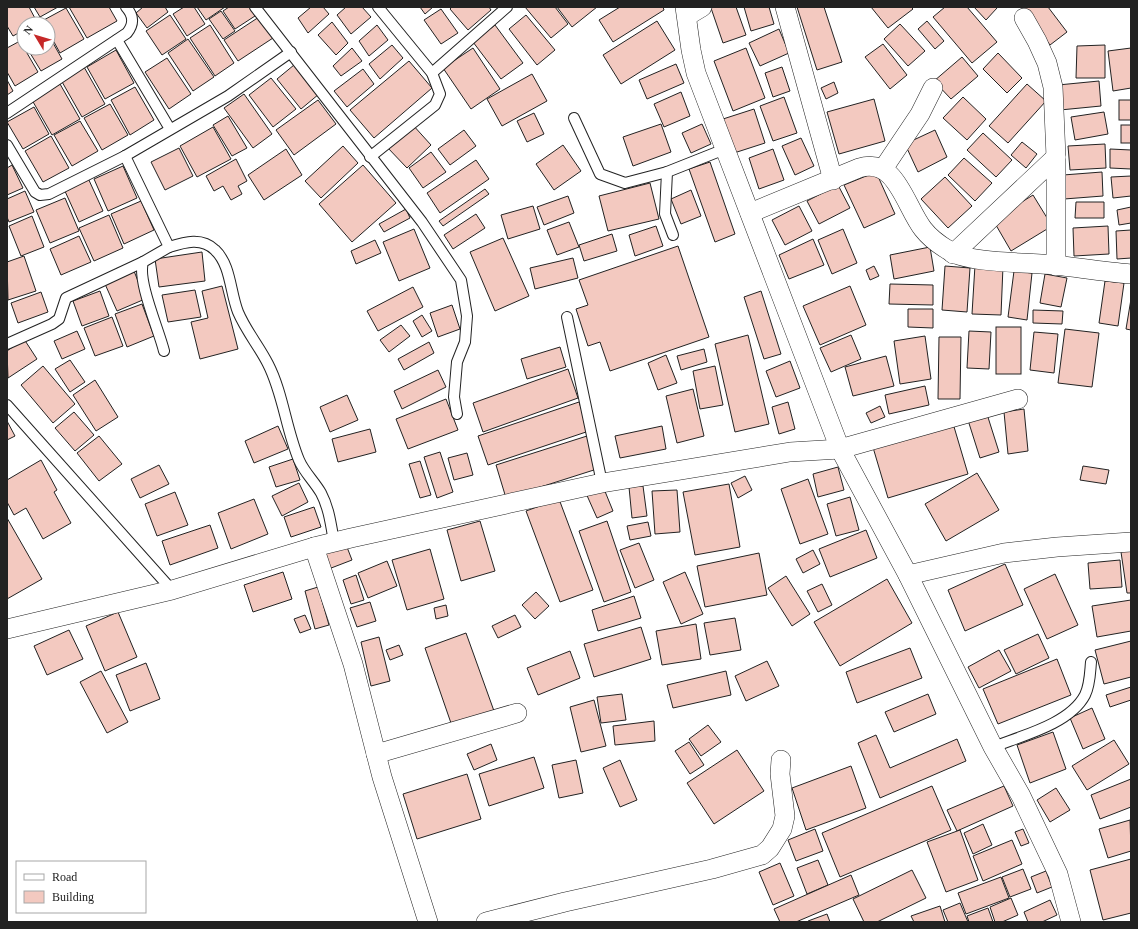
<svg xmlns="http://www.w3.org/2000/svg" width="1138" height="929" font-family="'Times New Roman',serif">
	<rect width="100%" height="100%" fill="#fff"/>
	<g fill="#f3c9c0" stroke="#222">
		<path d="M7 7H29L37 22 34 24H24V30L13 36 7 26Z"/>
		<path d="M34 7H58L40 17Z"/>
		<path d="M69 7H109L117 21 87 38Z"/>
		<path d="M143 7H165L168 12 147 28 136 13Z"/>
		<path d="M184 7H194L205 24 187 36 173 14Z"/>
		<path d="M197 7H225L206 20Z"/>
		<path d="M229 7H250L255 16 235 29 223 11Z"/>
		<path d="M311 7H323L329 14 308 33 298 18Z"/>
		<path d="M346 7H362L371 17 351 34 337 15Z"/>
		<path d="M420 7H433L425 14Z"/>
		<path d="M452 7H489L491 10 468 30 450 9Z"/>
		<path d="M525 7H555L568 24 551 38Z"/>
		<path d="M557 7H597L572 27Z"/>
		<path d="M620 7H663L664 10 613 42 599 20Z"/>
		<path d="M715 7H736L746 35 723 43 711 8Z"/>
		<path d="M744 7H769L774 24 751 31Z"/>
		<path d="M797 7H824L842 62 817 70Z"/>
		<path d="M871 7H911L913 9 888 28Z"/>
		<path d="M945 7H967L997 42 972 63 933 17Z"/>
		<path d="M974 7H996L997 8 986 20Z"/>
		<path d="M1021 7H1048L1067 32 1050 45Z"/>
		<path d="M66 8 84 39 60 53 48 31V24H44L42 21Z"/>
		<path d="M441 9 458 33 441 44 424 20Z"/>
		<path d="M221 11 235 31 223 39 209 19Z"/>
		<path d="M170 15 186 39 162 55 146 31Z"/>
		<path d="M526 15 555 50 537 65 509 29Z"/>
		<path d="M259 17 273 38 238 61 224 40Z"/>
		<path d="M657 21 675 50 621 84 603 55Z"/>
		<path d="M927 21 944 41 935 49 918 29Z"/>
		<path d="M332 22 348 43 336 55 318 35Z"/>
		<path d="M900 24 925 51 908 66 884 39Z"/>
		<path d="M210 25 234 63 215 76 190 38Z"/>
		<path d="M377 25 388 40 369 56 359 41Z"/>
		<path d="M495 25 523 63 501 79 473 42Z"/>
		<path d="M779 29 789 53 760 66 749 43Z"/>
		<path d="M48 34 62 59 41 71 27 48H48Z"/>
		<path d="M188 39 214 77 193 91 168 53Z"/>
		<path d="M20 41 38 72 15 86 7 72V48Z"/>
		<path d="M883 44 907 75 890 89 865 57Z"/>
		<path d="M392 45 403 58 380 79 369 64Z"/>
		<path d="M1105 45V78H1076L1077 46Z"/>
		<path d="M352 48 362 61 341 76 333 66Z"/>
		<path d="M473 48 500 89 471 109 443 68Z"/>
		<path d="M746 48 765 98 733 111 714 61Z"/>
		<path d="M1131 48V88L1113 91 1108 51Z"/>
		<path d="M116 50 134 83 105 99 87 67Z"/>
		<path d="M998 53 1022 78 1007 93 983 69Z"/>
		<path d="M962 57 978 76 951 99 934 81Z"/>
		<path d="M167 58 191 94 169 109 145 72Z"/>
		<path d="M409 61 432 88 374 138 350 110Z"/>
		<path d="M676 64 684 83 647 99 639 80Z"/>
		<path d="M294 65 319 94 301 109 277 79Z"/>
		<path d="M84 67 105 104 82 117 61 80Z"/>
		<path d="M782 67 790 91 773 97 765 73Z"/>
		<path d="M363 69 374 84 347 107 334 91Z"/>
		<path d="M532 74 547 101 502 126 487 99Z"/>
		<path d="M271 78 296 109 273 127 249 95Z"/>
		<path d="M7 80 13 91 7 95Z"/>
		<path d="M1099 81 1101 106 1060 110 1058 85Z"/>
		<path d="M834 82 838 93 826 99 821 88Z"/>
		<path d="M60 84 80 119 52 135 32 100Z"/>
		<path d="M1027 84 1046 101 1008 143 989 126Z"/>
		<path d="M135 87 154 120 130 135 111 100Z"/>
		<path d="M681 92 690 116 664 127 654 104Z"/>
		<path d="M244 94 272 134 253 148 224 108Z"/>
		<path d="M784 97 797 133 773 141 760 106Z"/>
		<path d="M963 97 986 119 967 140 943 118Z"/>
		<path d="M874 99 885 141 839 154 827 112Z"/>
		<path d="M318 100 336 124 294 155 276 130Z"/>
		<rect x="1119" y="100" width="12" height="20"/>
		<path d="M110 104 128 135 102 150 84 118Z"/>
		<path d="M34 107 49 134 23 149 7 122Z"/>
		<path d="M754 109 765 143 734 153 723 119Z"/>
		<path d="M1104 112 1108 134 1075 140 1071 117Z"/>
		<path d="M534 113 544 134 527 142 517 121Z"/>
		<path d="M228 116 247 148 232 156 213 125Z"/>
		<path d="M80 121 98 151 72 166 54 135Z"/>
		<path d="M412 124 431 145 407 168 387 147Z"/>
		<path d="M661 124 671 152 633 166 623 137Z"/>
		<path d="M702 124 711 144 691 153 682 133Z"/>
		<rect x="1121" y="125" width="10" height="18"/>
		<path d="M213 127 231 159 197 177 180 146Z"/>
		<path d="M464 130 476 146 450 165 438 149Z"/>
		<path d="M935 130 947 157 918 172 905 144Z"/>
		<path d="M983 133 1012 160 996 177 967 150Z"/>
		<path d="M51 136 69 168 43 182 25 151Z"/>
		<path d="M801 138 814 166 795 175 782 146Z"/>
		<path d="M1022 142 1037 154 1026 168 1011 155Z"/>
		<path d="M1105 144 1106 168 1070 170 1068 146Z"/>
		<path d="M563 145 581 171 554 190 536 164Z"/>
		<path d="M343 146 358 163 321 198 305 181Z"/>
		<path d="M179 148 193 176 165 190 151 162Z"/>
		<path d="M286 149 302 175 264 200 248 175Z"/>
		<path d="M773 149 784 180 759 189 749 158Z"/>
		<path d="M1110 149 1131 150V169L1110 168Z"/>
		<path d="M431 152 446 172 423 188 409 168Z"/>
		<path d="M964 158 992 183 975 201 948 175Z"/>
		<path d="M236 159 247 181 238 186 242 194 231 200 223 186 214 191 206 176Z"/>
		<path d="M476 160 489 179 440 213 427 193Z"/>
		<path d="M710 162 735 234 715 242 689 169Z"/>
		<path d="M12 165 23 188 7 195V168Z"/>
		<path d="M363 165 396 203 352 242 319 204Z"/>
		<path d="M123 166 137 198 108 211 94 179Z"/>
		<path d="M876 172 895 214 864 228 844 185Z"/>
		<path d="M1102 172 1103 196 1064 199 1063 175Z"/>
		<path d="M1131 176V196L1113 198 1111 177Z"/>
		<path d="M945 177 972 206 948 228 921 199Z"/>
		<path d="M88 178 103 211 79 222 64 189Z"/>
		<path d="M650 183 659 219 608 231 599 196Z"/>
		<path d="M838 185 850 208 819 224 807 201Z"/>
		<path d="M485 189 489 194 443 226 439 221Z"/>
		<path d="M691 190 701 216 681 224 671 199Z"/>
		<path d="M25 191 34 212 9 222 7 217V199Z"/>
		<path d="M1033 195 1052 226 1011 251 993 220Z"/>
		<path d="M568 196 574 213 544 225 537 207Z"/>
		<path d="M65 198 79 231 50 243 36 210Z"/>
		<path d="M141 201 154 230 124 244 111 214Z"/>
		<path d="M1076 202H1104V218H1075Z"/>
		<path d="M533 206 540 229 508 239 501 215Z"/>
		<path d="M799 206 812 231 785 245 772 220Z"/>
		<path d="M1131 207V223L1119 225 1117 210Z"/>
		<path d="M406 209 410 218 384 232 379 224Z"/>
		<path d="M476 214 485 228 453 249 444 235Z"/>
		<path d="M109 215 123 248 94 261 79 228Z"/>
		<path d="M32 216 44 247 21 256 9 226Z"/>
		<path d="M569 222 579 247 557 255 547 230Z"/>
		<path d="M656 226 663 246 635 256 629 235Z"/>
		<path d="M1108 226 1109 254 1074 256 1073 228Z"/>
		<path d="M414 229 430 268 399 281 383 242Z"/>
		<path d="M843 229 857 263 832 274 818 240Z"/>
		<path d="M1131 230V258L1117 259 1116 231Z"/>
		<path d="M612 234 617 251 584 261 579 245Z"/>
		<path d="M79 236 91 262 61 275 50 249Z"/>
		<path d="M503 238 529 296 495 311 470 252Z"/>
		<path d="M813 239 824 265 789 279 779 255Z"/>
		<path d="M375 240 381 253 356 264 351 251Z"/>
		<path d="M678 246 709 337 610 371 600 342 588 346 576 309 588 305 579 280Z"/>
		<path d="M930 247 934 271 894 279 890 255Z"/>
		<path d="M202 252 205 281 159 287 155 259Z"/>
		<path d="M24 256 36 291 8 300 7 262Z"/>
		<path d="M573 258 578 278 535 289 530 268Z"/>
		<path d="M975 265 1003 266 1001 315 972 314Z"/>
		<path d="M874 266 879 276 870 280 866 270Z"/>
		<path d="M945 266 970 268 967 312 942 310Z"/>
		<path d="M134 271 145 299 117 311 105 284Z"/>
		<path d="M1014 271 1032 273 1027 320 1008 317Z"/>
		<path d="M1045 274 1067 278 1061 307 1040 303Z"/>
		<path d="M1105 281 1124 283 1118 326 1099 323Z"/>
		<path d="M890 284 933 285V305L889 304Z"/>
		<path d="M222 286 238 349 200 359 191 322 208 318 202 291Z"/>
		<path d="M850 286 866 325 820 345 803 306Z"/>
		<path d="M413 287 423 307 378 331 367 311Z"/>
		<path d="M195 290 201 317 168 322 162 295Z"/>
		<path d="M100 291 109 316 82 326 73 301Z"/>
		<path d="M761 291 781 354 764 359 744 297Z"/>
		<path d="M41 292 48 312 18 323 11 303Z"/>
		<path d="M1131 299V330L1126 329Z"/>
		<path d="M142 304 154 336 127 347 115 314Z"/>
		<path d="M452 305 460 329 438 337 430 313Z"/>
		<path d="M908 309H933V328L908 327Z"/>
		<path d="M1033 310 1063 311 1062 324 1033 323Z"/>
		<path d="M422 315 432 331 422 337 413 321Z"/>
		<path d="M112 317 123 346 95 356 84 328Z"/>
		<path d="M401 325 410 336 389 352 380 340Z"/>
		<rect x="996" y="327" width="25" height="47"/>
		<path d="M1065 329 1099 333 1092 387 1058 383Z"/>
		<path d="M77 331 85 349 62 359 54 341Z"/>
		<path d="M969 331 991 332 989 369 967 368Z"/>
		<path d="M1034 332 1058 334 1054 373 1030 370Z"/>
		<path d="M748 335 769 424 735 432 715 344Z"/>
		<path d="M851 335 861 359 831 372 820 348Z"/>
		<path d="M925 336 931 379 900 384 894 341Z"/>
		<path d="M939 337H961L960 399H938Z"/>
		<path d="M24 339 37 359 8 378 7 351Z"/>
		<path d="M429 342 434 353 404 370 398 359Z"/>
		<path d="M560 347 566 367 527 379 521 359Z"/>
		<path d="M704 349 707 362 681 370 677 356Z"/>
		<path d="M666 355 677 383 658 390 648 363Z"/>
		<path d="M886 356 894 386 853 396 845 367Z"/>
		<path d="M70 360 85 382 70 392 55 369Z"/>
		<path d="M790 361 800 388 776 397 766 371Z"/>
		<path d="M43 366 75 404 53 423 21 385Z"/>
		<path d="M715 366 723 405 700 409 693 371Z"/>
		<path d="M568 369 578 398 483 432 473 403Z"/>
		<path d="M438 370 446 387 402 409 394 391Z"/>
		<path d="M95 380 118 417 96 431 73 395Z"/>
		<path d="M925 386 929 405 889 414 885 395Z"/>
		<path d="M693 389 704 436 677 443 666 396Z"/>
		<path d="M347 395 358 420 330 432 320 407Z"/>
		<path d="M446 399 458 430 408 449 396 419Z"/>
		<path d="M579 402 589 431 488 465 478 436Z"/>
		<path d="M788 402 795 429 779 434 772 407Z"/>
		<path d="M880 406 885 417 871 423 866 413Z"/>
		<path d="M1024 409 1028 451 1008 454 1004 412Z"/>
		<path d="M986 411 999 452 980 458 967 417Z"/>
		<path d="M74 412 94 435 75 451 55 428Z"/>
		<path d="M952 420 968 474 888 498 872 444Z"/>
		<path d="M7 421 15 436 7 440Z"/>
		<path d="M278 426 288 449 254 463 245 441Z"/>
		<path d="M662 426 666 449 620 458 615 436Z"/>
		<path d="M370 429 376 452 338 462 332 439Z"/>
		<path d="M99 436 122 464 99 481 77 453Z"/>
		<path d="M587 436 597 469 506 498 496 465Z"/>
		<path d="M440 452 453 492 437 498 424 457Z"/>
		<path d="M467 453 473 475 454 480 448 458Z"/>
		<path d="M293 459 300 480 276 487 269 467Z"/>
		<path d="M41 460 57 490 54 492 71 523 43 539 26 508 14 515 7 502V480Z"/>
		<path d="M420 461 431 495 420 498 409 464Z"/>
		<path d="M159 465 169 484 140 498 131 479Z"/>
		<path d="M1083 466 1109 470 1106 484 1080 480Z"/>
		<path d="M838 467 844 490 818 497 813 474Z"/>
		<path d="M977 473 999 510 946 541 925 504Z"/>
		<path d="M745 476 752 490 738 498 731 483Z"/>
		<path d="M808 479 828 534 800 544 781 489Z"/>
		<path d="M299 483 308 502 282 516 272 496Z"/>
		<path d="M602 484 613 511 597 518 585 491Z"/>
		<path d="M729 484 740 547 695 555 683 492Z"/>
		<path d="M643 486 647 516 632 518 629 487Z"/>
		<path d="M677 490 680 532 655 534 652 491Z"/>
		<path d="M175 492 188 525 157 536 145 504Z"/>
		<path d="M850 497 859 530 836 536 827 504Z"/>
		<path d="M254 499 268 534 231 549 218 513Z"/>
		<path d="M559 499 593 590 560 602 526 511Z"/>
		<path d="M314 507 321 527 291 537 284 517Z"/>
		<path d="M7 518 42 579 7 599Z"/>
		<path d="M480 521 495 571 461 581 447 530Z"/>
		<path d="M607 521 631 592 604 602 579 531Z"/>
		<path d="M648 522 651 536 630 540 627 526Z"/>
		<path d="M210 525 218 548 170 565 162 541Z"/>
		<path d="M866 530 877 558 830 577 819 549Z"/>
		<path d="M345 542 352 560 326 570 319 552Z"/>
		<path d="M639 543 654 580 635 588 620 550Z"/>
		<path d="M430 549 444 599 407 610 392 560Z"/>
		<path d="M813 550 820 564 803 573 796 559Z"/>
		<path d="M1131 550V593H1127L1121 552Z"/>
		<path d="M759 553 767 595 705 607 697 566Z"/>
		<path d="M1120 560 1122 587 1090 589 1088 563Z"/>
		<path d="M387 561 397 586 368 598 358 573Z"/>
		<path d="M1005 564 1023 605 965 631 948 590Z"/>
		<path d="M283 572 292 599 253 612 244 585Z"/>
		<path d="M685 572 703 614 681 624 663 582Z"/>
		<path d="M1055 574 1078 625 1047 639 1024 589Z"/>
		<path d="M356 575 364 600 351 604 343 580Z"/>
		<path d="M786 576 810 614 792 626 768 588Z"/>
		<path d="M887 579 912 623 840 666 814 622Z"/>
		<path d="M822 584 832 605 818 612 807 591Z"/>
		<path d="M318 587 329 625 315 629 305 591Z"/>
		<path d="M536 592 549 606 535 619 522 605Z"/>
		<path d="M634 596 641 618 598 631 592 610Z"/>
		<path d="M1131 600V631L1097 637 1092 606Z"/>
		<path d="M370 602 376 621 357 627 350 608Z"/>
		<path d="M446 605 448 616 436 619 434 608Z"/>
		<path d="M118 612 137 657 105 671 86 626Z"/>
		<path d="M305 615 311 629 300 633 294 619Z"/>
		<path d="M515 615 521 627 498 638 492 626Z"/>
		<path d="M735 618 741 650 710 655 704 623Z"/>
		<path d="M696 624 701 659 662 665 656 631Z"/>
		<path d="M641 627 651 659 594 677 584 644Z"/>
		<path d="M69 630 83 659 47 675 34 646Z"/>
		<path d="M466 633 494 711 452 726 425 648Z"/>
		<path d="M1038 634 1049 658 1016 674 1004 650Z"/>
		<path d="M379 637 390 681 371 686 361 642Z"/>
		<path d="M1131 641V677L1104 684 1095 650Z"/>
		<path d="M399 645 403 655 390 660 386 650Z"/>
		<path d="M910 648 922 678 857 703 846 672Z"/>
		<path d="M999 650 1011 671 979 688 968 667Z"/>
		<path d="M570 651 580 678 538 695 527 668Z"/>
		<path d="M1057 659 1071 695 998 724 983 689Z"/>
		<path d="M767 661 779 686 746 701 735 676Z"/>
		<path d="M146 663 160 699 130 711 116 675Z"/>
		<path d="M101 671 128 722 107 733 80 682Z"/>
		<path d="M726 671 731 695 673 708 667 685Z"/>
		<path d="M1131 687V700L1110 707 1106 695Z"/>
		<path d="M622 694 626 720 601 723 597 697Z"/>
		<path d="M928 694 936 714 894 732 885 712Z"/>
		<path d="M594 700 606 746 581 752 570 707Z"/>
		<path d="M1092 708 1105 739 1083 749 1070 718Z"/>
		<path d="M654 721 655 741 615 745 613 726Z"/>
		<path d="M708 725 721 742 701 756 689 739Z"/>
		<path d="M1053 732 1066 769 1030 783 1017 745Z"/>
		<path d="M876 735 890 768 957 739 966 761 880 798 858 743Z"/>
		<path d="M1114 740 1129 764 1087 790 1072 766Z"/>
		<path d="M689 742 704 765 690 774 675 751Z"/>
		<path d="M491 744 497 760 474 770 467 754Z"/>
		<path d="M737 750 764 791 714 824 687 783Z"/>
		<path d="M534 757 544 788 489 806 479 774Z"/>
		<path d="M576 760 583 793 559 798 552 765Z"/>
		<path d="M620 760 637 800 620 807 603 768Z"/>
		<path d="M851 766 866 808 806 830 792 788Z"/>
		<path d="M467 774 481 819 417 839 403 794Z"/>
		<path d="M1131 779V807L1100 819 1091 795Z"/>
		<path d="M932 786 951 830 840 877 822 833Z"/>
		<path d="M1004 786 1013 806 957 831 947 810Z"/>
		<path d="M1056 788 1070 810 1050 822 1037 800Z"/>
		<path d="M1130 820 1131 851 1108 858 1099 829Z"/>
		<path d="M983 824 992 845 973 854 964 833Z"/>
		<path d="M815 829 823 851 796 861 788 840Z"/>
		<path d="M1023 829 1029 843 1021 846 1015 832Z"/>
		<path d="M960 830 978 880 946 892 927 842Z"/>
		<path d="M1012 840 1022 864 983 881 973 856Z"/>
		<path d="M1131 859V913L1103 920 1090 870Z"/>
		<path d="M818 860 828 885 807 894 797 868Z"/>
		<path d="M780 863 794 896 773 905 759 872Z"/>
		<path d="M1023 869 1031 889 1010 897 1002 877Z"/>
		<path d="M912 870 926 898 877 922H864L853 899Z"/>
		<path d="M1046 871 1052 887 1037 893 1031 877Z"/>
		<path d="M851 875 859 895 796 922H780L774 909Z"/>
		<path d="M1001 877 1009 898 966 914 958 893Z"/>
		<path d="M1011 898 1018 915 1002 922H995L990 907Z"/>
		<path d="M1050 900 1057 915 1042 922H1028L1024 912Z"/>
		<path d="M960 903 968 922H948L943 910Z"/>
		<path d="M940 906 945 922H914L911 916Z"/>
		<path d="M988 908 993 922H969L967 916Z"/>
		<path d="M827 914 830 922H808V921Z"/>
	</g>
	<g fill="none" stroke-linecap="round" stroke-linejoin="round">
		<g stroke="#222" stroke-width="12">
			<g id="service">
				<path d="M255 7 422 222 461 280 467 316 465 342 457 362 454 397 457 414"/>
				<path d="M117 40 170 129"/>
				<path d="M432 73 507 7"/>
				<path d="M7 113 127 33C134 24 134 16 126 7"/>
				<path d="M574 118 600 174 625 183 667 172 725 149"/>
				<path d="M7 145 35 192 40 195 49 194 125 156 228 96 291 52"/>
				<path d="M125 156 169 247 143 262C137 281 159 330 164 351"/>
				<path d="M370 157 435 105 440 94 432 73 378 7"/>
				<path d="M667 172 665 214 673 235"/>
				<path d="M169 247C185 242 202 237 215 250 231 265 230 292 238 312 246 331 259 346 268 364 283 393 286 429 299 460 304 472 314 481 321 493 329 508 331 525 334 542"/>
				<path d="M567 317 602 483"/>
				<path d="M7 344 52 324 59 319 66 298 143 262"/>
				<path d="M7 405 172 590"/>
				<path d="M993 747C1021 736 1070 724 1085 695 1090 685 1090 673 1091 662"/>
			</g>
		</g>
		<g stroke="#222" stroke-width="20">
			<g id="minor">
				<path d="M685 7 691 50 696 73 840 449 908 575 993 747 1021 796 1058 874 1071 922"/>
				<path d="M785 7 833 180"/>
				<path d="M687 16 702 7"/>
				<path d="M1024 18 1037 41 1047 63 1053 87 1056 157V266"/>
				<path d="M883 169 920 114 933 88"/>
				<path d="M750 213 859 168C896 156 905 206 923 229 930 238 938 244 948 250 968 264 1029 262 1055 265 1081 268 1106 272 1131 274"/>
				<path d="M953 254 1056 157"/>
				<path d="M314 547 353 664 382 777 428 922"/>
				<path d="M908 575 1004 553 1057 547 1131 542"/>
				<path d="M7 629 172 590 314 547 351 538 602 483 790 452 840 449 1018 399"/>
				<path d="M376 754 517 713"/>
				<path d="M486 922 565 902 712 869 762 855 770 848 782 829 785 816 780 774 781 760"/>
			</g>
		</g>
		<use href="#service" stroke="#fff" stroke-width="10"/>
		<use href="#minor" stroke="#fff" stroke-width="19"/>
	</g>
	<rect width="1138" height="929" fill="none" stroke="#222222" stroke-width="16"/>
	<rect x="16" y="861" width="130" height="52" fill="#ffffff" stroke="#a7a7a7"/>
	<rect x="24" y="874" width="20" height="6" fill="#ffffff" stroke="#a7a7a7"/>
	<text x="52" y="881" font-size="12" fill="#222222">Road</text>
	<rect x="24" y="891" width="20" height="12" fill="#f3c9c0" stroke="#a7a7a7"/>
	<text x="52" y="901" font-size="12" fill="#222222">Building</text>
	<g transform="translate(36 36) rotate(308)"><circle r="19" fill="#ffffff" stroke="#a7a7a7"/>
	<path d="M0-3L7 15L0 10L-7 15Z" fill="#c62828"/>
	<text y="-6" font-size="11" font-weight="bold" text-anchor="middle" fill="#222222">N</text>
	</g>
</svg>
